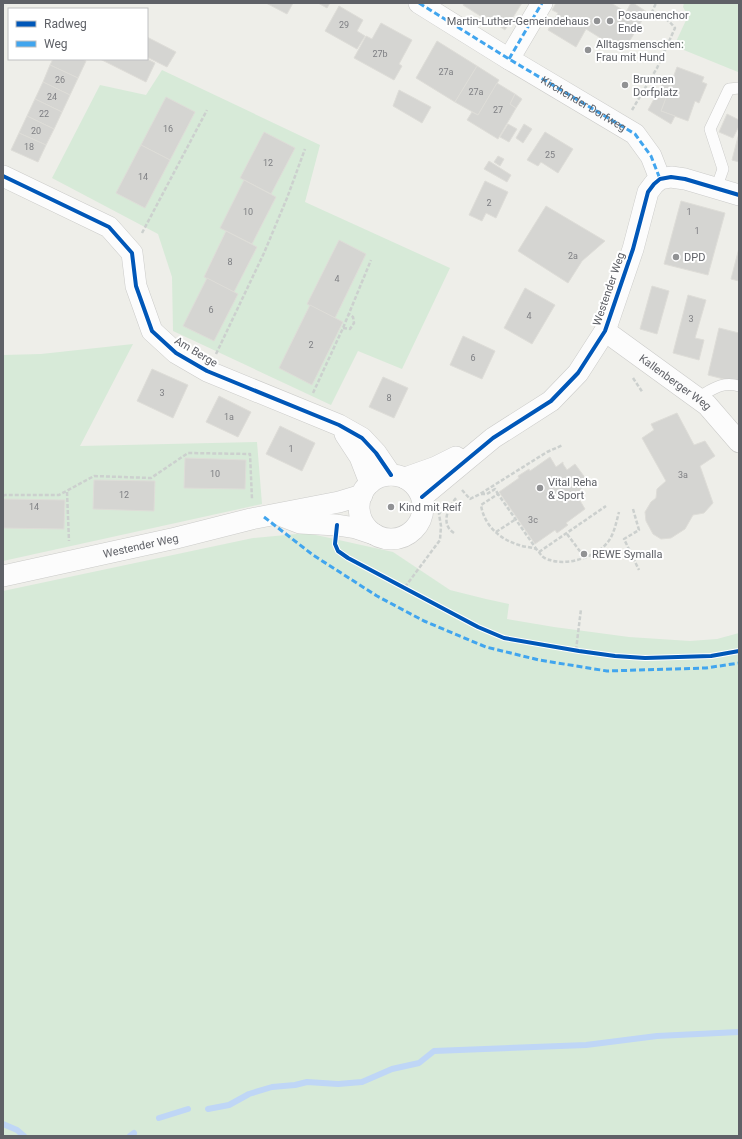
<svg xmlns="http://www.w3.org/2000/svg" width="742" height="1139" font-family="Roboto,sans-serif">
	<rect width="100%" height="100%" fill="#eeeee9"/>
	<g fill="#d7ead8">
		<path d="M684 3H739V70L738 72 674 46 688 16 683 7Z"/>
		<path d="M162 70 320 145 305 202 450 268 402 369 358 351 331 405 173 331 172 277 158 234 52 178 100 85 146 95Z"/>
		<path d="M133 344 80 446 257 442 262 504 3 561V355L41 354Z"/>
		<path d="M307 533 393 552 450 590 486 599 509 604 507 619 554 627 629 637 690 641 717 639 739 633V1136H553L551 1135 528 1136H3V591L253 538Z"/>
	</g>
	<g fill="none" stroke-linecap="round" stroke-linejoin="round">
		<g stroke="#bfd6f6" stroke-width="6">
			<path d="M208 1109 229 1105 249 1094 272 1087 295 1085 307 1082 338 1084 362 1082 392 1069 419 1063 434 1051 586 1045 657 1036 739 1032"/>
			<path d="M159 1118 188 1109"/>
			<path d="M3 1124 17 1130 24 1136"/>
			<path d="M130 1136 134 1133"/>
		</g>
	</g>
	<g fill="#d5d5d2" stroke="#deddd8">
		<path d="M266 3H293L287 14Z"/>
		<path d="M318 3H330L327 8Z"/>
		<path d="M464 3H522L505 30 483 15 482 17 463 5Z"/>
		<path d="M556 3H611L626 12 631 3H633L647 12 623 52 586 29 576 47 548 30 558 13 552 10Z"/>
		<path d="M339 6 363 20 357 31 365 36 357 49 325 31Z"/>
		<path d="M381 23 412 40 399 64 402 66 394 80 354 58 366 36 372 39Z"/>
		<path d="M147 37 176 52 167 67 147 57Z"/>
		<path d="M437 41 477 66 455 102 416 78Z"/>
		<path d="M53 59H82L86 61 78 78 50 65Z"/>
		<path d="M100 59H147L155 63 146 82Z"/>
		<path d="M50 65 78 78 70 95 43 82Z"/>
		<path d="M477 66 499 80 478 115 455 102Z"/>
		<path d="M677 67 704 77 702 82 707 84 699 103 695 101 688 121 661 111Z"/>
		<path d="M665 79 672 82 661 111 675 116 671 124 648 110Z"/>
		<path d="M43 82 70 95 62 112 35 99Z"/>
		<path d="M497 83 515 94 510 104 516 108 498 139 467 120 472 112 478 115Z"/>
		<path d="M399 90 431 107 422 123 393 106Z"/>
		<path d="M515 94 522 99 516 108 510 104Z"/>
		<path d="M166 97 195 112 170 160 141 145Z"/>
		<path d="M35 99 62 112 54 129 27 116Z"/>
		<path d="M727 114 739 120V126L733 138 719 132Z"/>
		<path d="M27 116 54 129 46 145 19 133Z"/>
		<path d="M508 124 517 129 509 142 500 137Z"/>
		<path d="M524 124 532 129 523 143 516 138Z"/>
		<path d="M264 132 295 148 271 194 240 178Z"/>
		<path d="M545 132 573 149 558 173 541 162 538 166 527 160Z"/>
		<path d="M19 133 46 145 38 162 11 150Z"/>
		<path d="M739 133V162L732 160Z"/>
		<path d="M141 145 170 160 145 208 116 193Z"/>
		<path d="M498 156 504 159 500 166 494 162Z"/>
		<path d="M489 161 511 175 507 182 484 169Z"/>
		<path d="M244 180 276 197 252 244 220 228Z"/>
		<path d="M485 181 508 192 496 218 486 213 482 221 469 215Z"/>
		<path d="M681 201 725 213 708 275 664 264Z"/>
		<path d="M546 206 605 241 582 261 568 283 518 251Z"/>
		<path d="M226 231 257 247 234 292 204 277Z"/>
		<path d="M339 240 366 254 335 318 307 304Z"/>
		<path d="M739 248V281L731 279Z"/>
		<path d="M207 278 238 294 214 341 183 326Z"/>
		<path d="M652 286 669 291 657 334 640 329Z"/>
		<path d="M525 288 555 305 532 344 504 328Z"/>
		<path d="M688 295 706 300 695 338 704 340 699 360 673 353Z"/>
		<path d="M310 305 343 322 312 385 279 368Z"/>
		<path d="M719 328 739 333V383L708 375Z"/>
		<path d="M463 336 495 351 482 379 450 365Z"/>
		<path d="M152 369 188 385 173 418 137 401Z"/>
		<path d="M383 377 408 388 394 418 369 407Z"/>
		<path d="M219 396 251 412 238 437 206 422Z"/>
		<path d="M677 413 694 445 705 441 715 456 700 466 713 503 704 513 693 515 685 529 671 538 661 539 653 534 646 521 645 512 651 502 656 498 657 489 666 481 642 438 654 430 651 424Z"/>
		<path d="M280 426 315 443 302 471 266 454Z"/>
		<path d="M550 457 556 467 563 462V464L567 470 575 464 589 483 580 489 584 494H585V495L579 499 585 509 566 523 568 525 557 533 555 530 535 544 499 492 519 478 518 476 529 469 530 471Z"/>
		<path d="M185 458 246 460 245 489 184 488Z"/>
		<path d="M94 480 155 481 154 511 93 509Z"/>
		<path d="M3 499 65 500 64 529 3 528Z"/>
	</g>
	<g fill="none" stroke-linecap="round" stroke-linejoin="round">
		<g stroke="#cbcbc9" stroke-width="12">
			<g id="service">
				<path d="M716 189 723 169 710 129 729 89 739 88"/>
				<path d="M697 398C712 390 721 381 739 386"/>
			</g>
		</g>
		<g stroke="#cbcbc9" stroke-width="22">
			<g id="minor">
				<path id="s1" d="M419 3 509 59 635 134 651 156 660 179"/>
				<path d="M509 59 542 3"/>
				<path d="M3 176 109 227 132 253 136 286 152 331 176 353 207 371 339 425 362 438 376 453 391 475"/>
				<path id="s2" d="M605 331 707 405 739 442"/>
				<path d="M345 434 360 457 370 483"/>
				<circle cx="391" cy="507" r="32"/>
				<path d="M405 478 436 467 456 457"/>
				<path d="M422 497 493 438 551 401 578 373 605 331 633 249 648 192 654 184 660 179 671 177 685 179 739 195"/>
				<path d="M282 516 300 523 337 525 356 528 374 534"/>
				<path id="s3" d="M3 576 176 538 251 519 339 502 362 495"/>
			</g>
		</g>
		<g stroke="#ccd0ce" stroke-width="2.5" stroke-dasharray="4 2" stroke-linecap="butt">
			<path d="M632 110 657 68 675 28C669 20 662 16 652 12L656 3"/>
			<path d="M142 233 207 110"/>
			<path d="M343 328 350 329 354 323 353 317 349 314"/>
			<path d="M216 354 264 253 287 198 305 149"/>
			<path d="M633 378 643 393"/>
			<path d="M313 393 343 328 371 260"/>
			<path d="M462 490 470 499 480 494 547 452 563 445"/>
			<path d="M67 492 69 541"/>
			<path d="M481 494H487L495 489 498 494"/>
			<path d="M3 496 5 495H59L94 476 151 478 188 453 250 454 252 499"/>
			<path d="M633 509 639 530 624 539 639 570"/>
			<path d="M496 532 516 519"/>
			<path d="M454 533C440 524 448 507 457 497"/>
			<path d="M567 534 585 558"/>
			<path d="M537 550 498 494 481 505C484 525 499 539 519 545 524 547 531 547 536 549 539 551 540 554 542 556 544 558 548 560 550 560 567 566 596 557 607 543 614 535 616 523 619 512"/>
			<path d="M539 552 606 506"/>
			<path d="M405 587 440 540 441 526 439 514 443 508"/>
			<path d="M576 650 581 609"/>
		</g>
		<use href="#service" stroke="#fcfcfc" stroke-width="11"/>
		<use href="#minor" stroke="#fcfcfc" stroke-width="21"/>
		<g stroke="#41a5ee" stroke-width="3" stroke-dasharray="6 3" stroke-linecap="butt">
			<path d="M419 3 509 59 635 134 651 156 660 179"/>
			<path d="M509 59 542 3"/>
			<path d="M264 517 313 555 377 596 424 621 486 647 539 660 607 671 706 668 739 663"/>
		</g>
		<g stroke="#fff" stroke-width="6">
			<g id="cycleway">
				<path d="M3 176 109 227 132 253 136 286 152 331 176 353 207 371 339 425 362 438 376 453 391 475"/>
				<path d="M422 497 493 438 551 401 578 373 605 331 633 249 648 192 654 184 660 179 671 177 685 179 739 195"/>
				<path d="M337 525 335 544 338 551 348 558 478 627 504 638 579 651 615 656 645 658 711 656 739 651"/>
			</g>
		</g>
		<use href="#cycleway" stroke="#0057b8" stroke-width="4"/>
	</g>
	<g fill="#919294" stroke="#fff" stroke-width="1.5">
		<circle cx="597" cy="21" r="4"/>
		<circle cx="610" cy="21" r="4"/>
		<circle cx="588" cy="50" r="4"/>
		<circle cx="625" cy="85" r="4"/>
		<circle cx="676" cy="257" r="4"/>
		<circle cx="540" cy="488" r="4"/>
		<circle cx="391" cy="507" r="4"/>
		<circle cx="584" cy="554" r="4"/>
	</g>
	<g text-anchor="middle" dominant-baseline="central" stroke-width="4" stroke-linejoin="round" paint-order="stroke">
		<g font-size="9" fill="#7e7f83">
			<text x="344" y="25">29</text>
			<text x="380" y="54">27b</text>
			<text x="446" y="72">27a</text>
			<text x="60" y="80">26</text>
			<text x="476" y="92">27a</text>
			<text x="52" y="97">24</text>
			<text x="498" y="110">27</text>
			<text x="44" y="114">22</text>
			<text x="168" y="129">16</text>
			<text x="36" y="131">20</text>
			<text x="29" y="147">18</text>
			<text x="550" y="155">25</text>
			<text x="268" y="163">12</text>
			<text x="143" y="177">14</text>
			<text x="489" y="203">2</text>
			<text x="248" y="212">10</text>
			<text x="689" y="212">1</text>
			<text x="697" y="231">1</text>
			<text x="573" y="256">2a</text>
			<text x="230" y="262">8</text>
			<text x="337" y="279">4</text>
			<text x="211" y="310">6</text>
			<text x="529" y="316">4</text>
			<text x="691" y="319">3</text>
			<text x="311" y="345">2</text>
			<text x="473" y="358">6</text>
			<text x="162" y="393">3</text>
			<text x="389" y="398">8</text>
			<text x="229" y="417">1a</text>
			<text x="291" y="449">1</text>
			<text x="215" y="474">10</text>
			<text x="683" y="475">3a</text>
			<text x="124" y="495">12</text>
			<text x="34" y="507">14</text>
			<text x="533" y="520">3c</text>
		</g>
		<g font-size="11" fill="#5f6167" stroke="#fff" text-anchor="start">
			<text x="618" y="15">Posaunenchor<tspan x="618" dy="13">Ende</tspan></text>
			<text x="589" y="21" text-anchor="end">Martin-Luther-Gemeindehaus</text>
			<text x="596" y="44">Alltagsmenschen:<tspan x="596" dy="13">Frau mit Hund</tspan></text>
			<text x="633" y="79">Brunnen<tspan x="633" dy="13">Dorfplatz</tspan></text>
			<text x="684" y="257">DPD</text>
			<text x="548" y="482">Vital Reha<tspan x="548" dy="13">&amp; Sport</tspan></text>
			<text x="399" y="507">Kind mit Reif</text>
			<text x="592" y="554">REWE Symalla</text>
		</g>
		<g font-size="11" fill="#5f6167" stroke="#fff">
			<text stroke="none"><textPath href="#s1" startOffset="193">Kirchender Dorfweg</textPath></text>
			<text transform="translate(609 289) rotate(-71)">Westender Weg</text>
			<text transform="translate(196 352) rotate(31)">Am Berge</text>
			<text stroke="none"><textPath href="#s2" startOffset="87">Kallenberger Weg</textPath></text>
			<text stroke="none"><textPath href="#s3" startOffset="141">Westender Weg</textPath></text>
		</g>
	</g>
	<rect width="742" height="1139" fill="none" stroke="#5f6167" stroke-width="8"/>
	<rect x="8" y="8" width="140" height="52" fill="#ffffff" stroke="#bfc0c2"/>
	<rect x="16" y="21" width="20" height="6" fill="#0057b8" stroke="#bfc0c2"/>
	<text x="44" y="28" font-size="12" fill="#5f6167">Radweg</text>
	<rect x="16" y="41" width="20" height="6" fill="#41a5ee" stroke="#bfc0c2"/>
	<text x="44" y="48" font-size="12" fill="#5f6167">Weg</text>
</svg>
